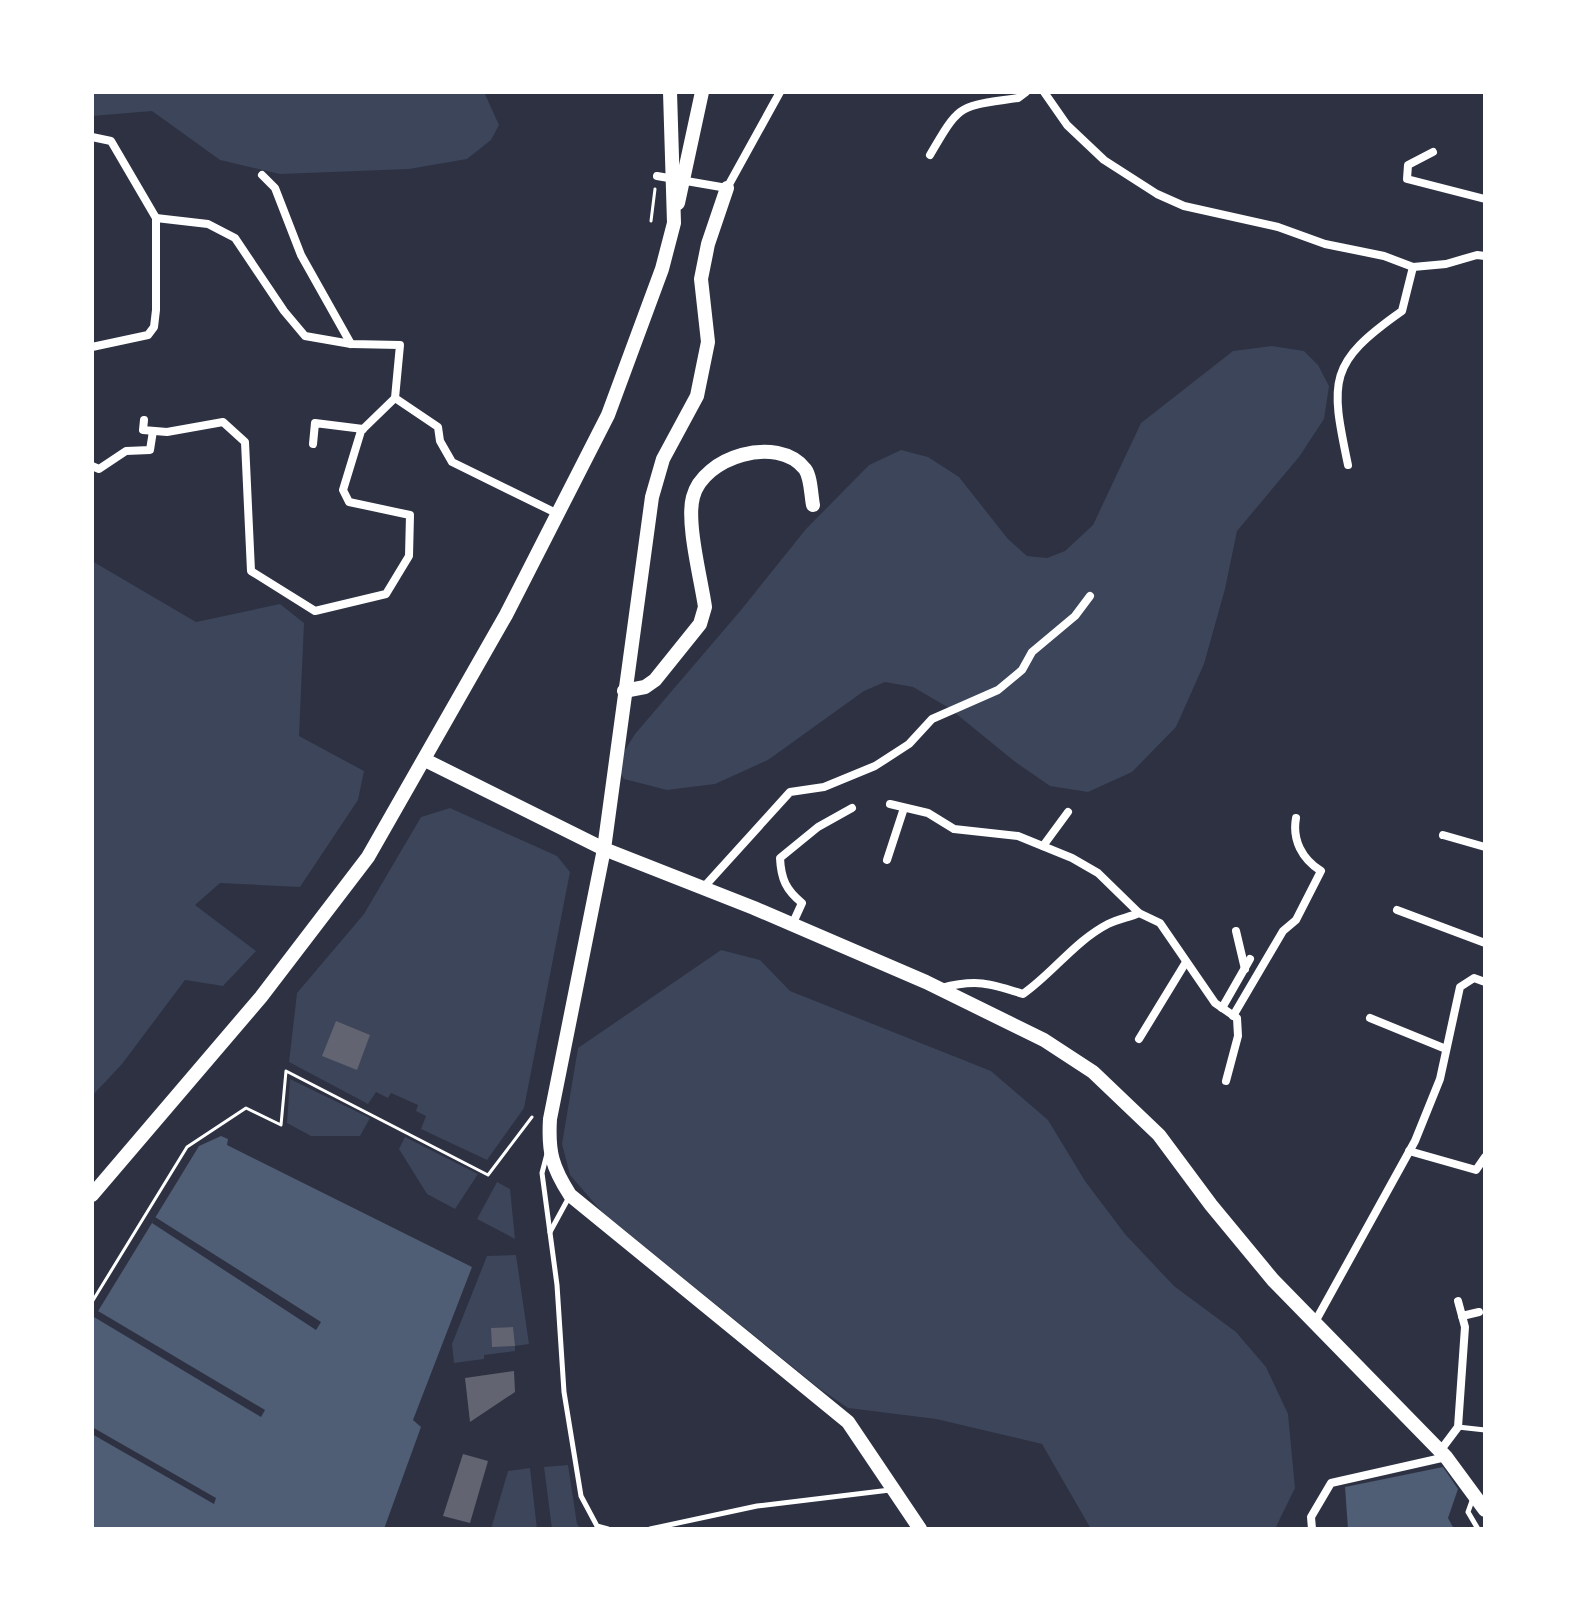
<svg xmlns="http://www.w3.org/2000/svg" width="1577" height="1621" font-family="Lato,sans-serif">
	<rect width="100%" height="100%" fill="#2d3142"/>
	<g fill="#3c4559">
		<path d="M92 92H484L499 125 491 140 467 159 409 169 280 174 220 160 152 111 92 116Z"/>
		<path d="M1272 346 1304 351 1318 365 1329 386 1324 419 1299 457 1237 531 1225 589 1204 664 1176 727 1132 772 1088 792 1050 786 1014 761 949 708 913 687 885 682 864 691 768 760 715 784 667 790 624 779 615 766 635 734 741 610 806 529 869 465 901 450 928 457 959 477 1008 539 1027 556 1047 558 1065 551 1093 525 1141 423 1233 351Z"/>
		<path d="M92 561 196 622 280 604 304 623 299 736 364 771 358 800 300 887 220 883 195 905 256 951 223 986 185 980 122 1064 92 1096Z"/>
		<path d="M450 808 557 856 570 872 524 1108 487 1160 421 1129 426 1116 416 1111 418 1105 391 1093 388 1098 376 1092 368 1104 289 1062 297 993 364 914 421 817Z"/>
		<path d="M721 950 760 960 790 991 991 1071 1048 1120 1085 1181 1125 1234 1174 1286 1236 1332 1266 1367 1288 1414 1295 1488 1275 1529H1091L1042 1444 936 1419 848 1408 820 1389 602 1212 570 1175 562 1144 578 1048Z"/>
		<path d="M290 1079 370 1118 360 1136H311L287 1123Z"/>
		<path d="M405 1137 478 1174 455 1209 427 1194 399 1149Z"/>
		<path d="M497 1182 510 1189 515 1239 477 1219Z"/>
		<path d="M516 1255 529 1344 515 1346V1351L484 1355V1359L454 1363 452 1344 487 1256Z"/>
		<path d="M568 1465 577 1524 581 1529H552L544 1467Z"/>
		<path d="M530 1468 537 1529H491L508 1471Z"/>
	</g>
	<g fill="#4f5d75">
		<path d="M221 1136 228 1139 227 1145 472 1267 413 1420 421 1427 384 1529H92V1321L199 1146Z"/>
		<path d="M1443 1467 1458 1489 1448 1518 1454 1529H1348L1345 1487Z"/>
	</g>
	<g fill="#2d3142">
		<path d="M155 1217 321 1322 316 1330 152 1223Z"/>
		<path d="M98 1311 265 1410 261 1417 94 1317Z"/>
		<path d="M92 1427 216 1498 214 1504 92 1434Z"/>
	</g>
	<g fill="#626471">
		<path d="M336 1021 370 1035 357 1070 322 1056Z"/>
		<path d="M513 1327 515 1346 492 1347 491 1328Z"/>
		<path d="M514 1371 515 1392 470 1422 465 1378Z"/>
		<path d="M463 1454 488 1461 470 1523 443 1516Z"/>
	</g>
	<g fill="none" stroke-linecap="round" stroke-linejoin="round">
		<g stroke="#fff" stroke-width="3">
			<path d="M651 221 655 189"/>
			<path d="M92 1302 187 1147 246 1108 281 1125 286 1071 488 1175 532 1117"/>
		</g>
		<g stroke="#fff" stroke-width="5">
			<path d="M547 1154 542 1173 557 1285 564 1392 581 1496 597 1526 608 1529"/>
			<path d="M550 1232 568 1199"/>
			<path d="M1458 1427 1485 1430"/>
			<path d="M1473 1498 1468 1512 1478 1529"/>
			<path d="M650 1529 757 1506 890 1490"/>
		</g>
		<g stroke="#fff" stroke-width="8">
			<path d="M1044 92 1067 125 1104 160 1157 194 1184 206 1278 227 1325 244 1384 256 1413 267 1446 264 1477 255 1485 256"/>
			<path d="M92 137 111 141 156 218V310L154 327 148 335 92 347"/>
			<path d="M1433 152 1408 165 1407 179 1485 199"/>
			<path d="M930 155C961 102 958 107 1018 98L1026 92"/>
			<path d="M262 175 275 188 301 255 351 344"/>
			<path d="M657 176 727 188 780 92"/>
			<path d="M156 218 208 224 235 238 284 311 305 336 351 344 400 345 395 398 438 427 440 441 452 462 558 514"/>
			<path d="M144 420 143 430 167 432 223 422 245 442 251 571 315 611 386 594 409 556 410 515 349 502 343 490 361 431 395 398"/>
			<path d="M313 444 315 423 363 429"/>
			<path d="M1348 465C1330 380 1328 363 1402 311L1413 267"/>
			<path d="M92 466 99 469 126 451 150 450 153 431"/>
			<path d="M890 804 928 813 954 829 1018 836 1072 858 1098 873 1139 913"/>
			<path d="M1443 835 1485 847"/>
			<path d="M1043 846 1068 812"/>
			<path d="M887 860 904 808"/>
			<path d="M703 888 790 792 824 787 875 766 909 744 932 719 998 690 1022 670 1032 652 1075 616 1090 596"/>
			<path d="M1397 910 1485 943"/>
			<path d="M792 925 802 903C786 890 781 879 780 858L818 827 852 808"/>
			<path d="M1236 931 1245 969"/>
			<path d="M941 988C976 979 989 983 1023 994 1053 973 1075 941 1108 924 1118 919 1130 917 1139 913L1160 923 1215 1003 1237 1018 1238 1036 1226 1081"/>
			<path d="M1222 1008 1250 959"/>
			<path d="M1233 1016 1283 931 1296 920 1321 871C1302 859 1292 840 1296 818"/>
			<path d="M1370 1018 1446 1049"/>
			<path d="M1139 1039 1186 962"/>
			<path d="M1409 1151 1476 1170 1485 1157"/>
			<path d="M1462 1316 1479 1312"/>
			<path d="M1315 1322 1415 1141 1440 1079 1460 987 1474 978 1485 982"/>
			<path d="M1440 1451 1458 1427 1465 1327 1458 1301"/>
			<path d="M1312 1529 1311 1517 1331 1483 1446 1457"/>
		</g>
		<g stroke="#fff" stroke-width="14">
			<path d="M727 188 708 244 701 279 708 342 697 396 663 459 652 497 604 849 550 1119C548 1152 552 1167 570 1195L848 1422 920 1529"/>
			<path d="M678 203 702 92"/>
			<path d="M624 691 645 687 655 680 700 624 705 607C701 579 686 522 693 497 703 457 777 434 805 469 811 477 811 495 813 505"/>
			<path d="M425 760 604 849 754 908 926 982 1044 1040 1093 1072 1159 1135 1211 1205 1273 1280 1446 1457 1485 1510"/>
			<path d="M92 1195 261 997 368 857 506 615 608 415 662 269 674 223 670 92"/>
		</g>
	</g>
	<rect width="1577" height="1621" fill="none" stroke="#ffffff" stroke-width="188"/>
</svg>
